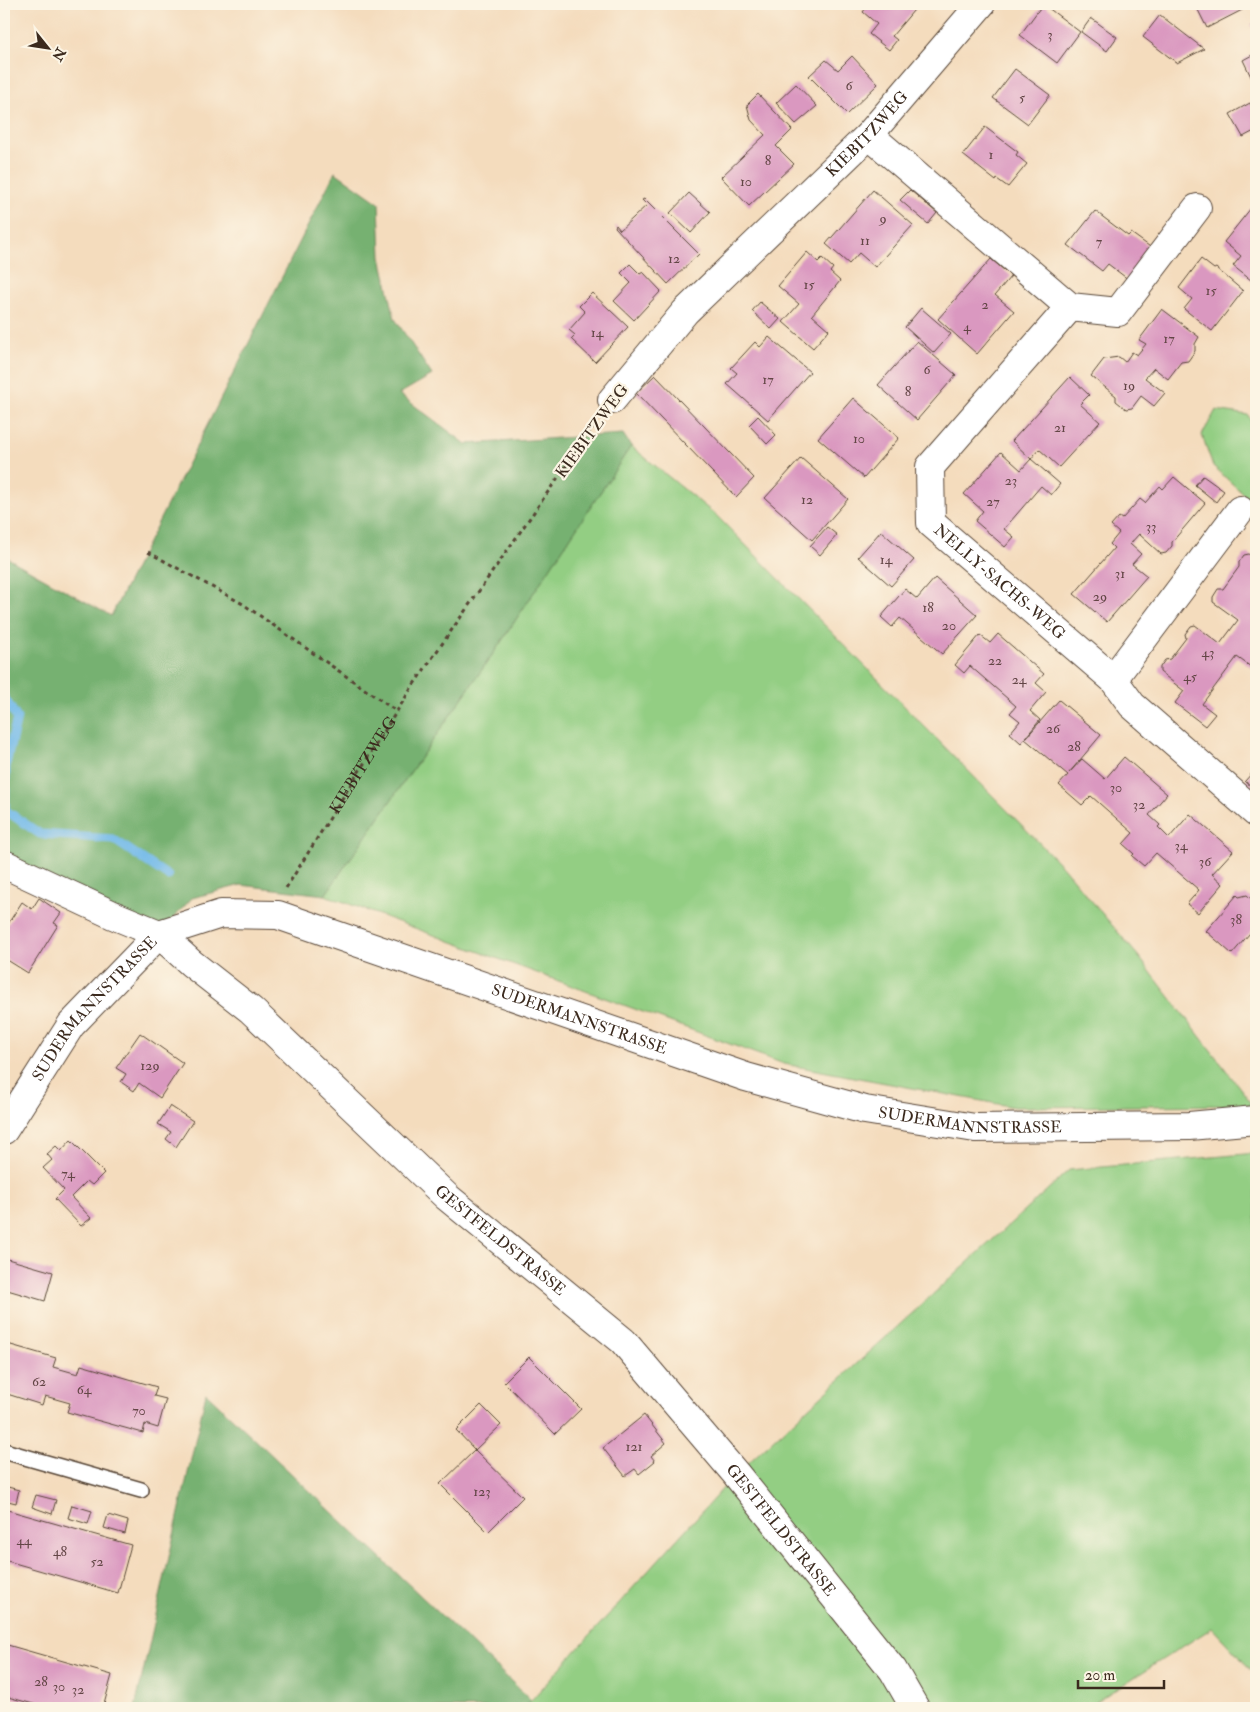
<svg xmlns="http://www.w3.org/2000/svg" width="1260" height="1712" font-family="'IM FELL Double Pica',serif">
	<rect width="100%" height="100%" fill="#fcf5e5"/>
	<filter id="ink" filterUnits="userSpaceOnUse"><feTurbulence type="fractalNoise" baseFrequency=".02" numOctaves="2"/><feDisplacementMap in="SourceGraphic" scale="10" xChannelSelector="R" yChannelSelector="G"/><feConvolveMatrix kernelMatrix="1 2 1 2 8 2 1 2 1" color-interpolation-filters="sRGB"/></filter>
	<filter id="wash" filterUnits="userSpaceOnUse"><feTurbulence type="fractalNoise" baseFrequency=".0096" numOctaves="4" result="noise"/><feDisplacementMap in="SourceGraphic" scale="20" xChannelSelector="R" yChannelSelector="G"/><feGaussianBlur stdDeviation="1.12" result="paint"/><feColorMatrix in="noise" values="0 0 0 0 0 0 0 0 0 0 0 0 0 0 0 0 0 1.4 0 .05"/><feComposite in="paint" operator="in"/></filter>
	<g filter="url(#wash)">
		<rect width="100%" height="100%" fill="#f4dcbd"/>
		<g fill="#93ce83" stroke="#677c50">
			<path d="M1216 410 1248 415 1256 432V496L1252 502 1213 466 1202 435Z"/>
			<path d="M631 446 717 516 1062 866 1139 957 1253 1105 1014 1107 784 1064 325 895 497 648Z"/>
			<path d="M1256 1153V1675L1212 1628 1086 1708H524L736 1474 1069 1170Z"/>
		</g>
		<g fill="#76b171" stroke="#586e48">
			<path d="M335 172 379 203 381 257 395 319 432 375 399 394 466 444 623 434 631 446 497 648 325 895 241 885 192 898 159 934 4 861V556L111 616Z"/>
			<path d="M206 1393 531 1700 524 1708H135Z"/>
		</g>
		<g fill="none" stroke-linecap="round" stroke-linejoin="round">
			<path stroke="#71b9e9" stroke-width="9" d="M4 697 17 718 6 764 5 810 40 834 113 839 168 876"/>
		</g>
		<g id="blocks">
			<g fill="#da98c0">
				<path d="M869 4H919L892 36 897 40 889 50 869 34 877 24 863 12Z"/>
				<path d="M1043 4 1080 32 1057 63 1020 35Z"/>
				<path d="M1195 4H1241L1244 9 1207 28Z"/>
				<path d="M1160 15 1204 49 1177 63 1143 37Z"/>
				<path d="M1091 18 1117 37 1107 51 1081 32Z"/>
				<path d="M1256 23V35L1251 25Z"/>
				<path d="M1256 47V84L1255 85 1243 60 1254 54 1252 49Z"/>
				<path d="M852 56 878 84 847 114 809 76 826 60 838 70Z"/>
				<path d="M1015 69 1050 95 1028 124 993 98Z"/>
				<path d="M796 84 817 106 796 124 776 103Z"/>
				<path d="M758 94 792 130 776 146 794 164 749 206 721 177 765 135 751 120 747 105Z"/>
				<path d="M1250 103 1256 115V130L1243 137 1230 114Z"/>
				<path d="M985 127 1018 152 1016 155 1027 164 1008 187 997 179 996 181 963 155Z"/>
				<path d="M873 190 913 225 875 267 859 253 849 264 826 244Z"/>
				<path d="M910 190 937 213 928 224 900 200Z"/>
				<path d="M689 193 710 212 691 233 670 213Z"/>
				<path d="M644 199 699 254 668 284 615 227 616 225 620 230 647 205 642 200Z"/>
				<path d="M1251 208 1256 212V284L1233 266 1241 256 1224 242Z"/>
				<path d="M1095 211 1128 236 1131 233 1153 249 1129 280 1108 264 1102 271 1068 245Z"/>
				<path d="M807 252 818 262 822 258 833 268 830 272 840 281 812 315 829 330 813 348 783 322 799 304 778 286Z"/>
				<path d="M991 259 1011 276 995 295 1014 311 977 354 938 319Z"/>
				<path d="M1201 259 1214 269 1216 268 1243 291 1212 331 1184 309 1192 299 1179 288Z"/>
				<path d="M630 264 640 274 643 272 661 291 634 320 614 301 631 283 621 273Z"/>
				<path d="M592 293 628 327 595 362 571 339 575 335 569 330 585 312 579 306Z"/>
				<path d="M760 302 780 319 771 329 752 311Z"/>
				<path d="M921 308 951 334 934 353 905 327Z"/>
				<path d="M1162 309 1199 337 1195 344V351L1188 361 1181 362 1168 379 1154 368 1145 378 1165 393 1154 406 1141 396 1132 408 1126 409 1116 401V396L1091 376 1104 359 1119 357 1125 362 1132 352 1137 355 1146 344 1139 340Z"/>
				<path d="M769 337 810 372 768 420 727 384 737 373 731 368 755 342 760 347Z"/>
				<path d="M917 341 956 375 917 420 878 385Z"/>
				<path d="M655 375 754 478 736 497 636 393Z"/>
				<path d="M1070 377 1089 395 1080 404 1100 422 1059 467 1039 449 1031 459 1012 441Z"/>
				<path d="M853 398 899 438 864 478 818 438Z"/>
				<path d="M758 416 776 435 767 444 749 425Z"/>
				<path d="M1001 452 1021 470 1031 459 1060 484 1051 495 1041 486 1004 529 1014 537 1005 547 975 521 983 511 964 494Z"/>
				<path d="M801 458 848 499 812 540 765 498Z"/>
				<path d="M1203 476 1224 491 1216 502 1195 485Z"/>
				<path d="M1174 477 1205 503 1172 542V546L1166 553 1161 554 1139 534 1130 544 1141 554 1132 564 1147 576 1107 622 1074 594 1114 548 1110 544 1119 533 1111 526 1119 517 1122 519 1140 499 1145 503 1160 486 1163 489Z"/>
				<path d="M827 527 837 535 820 555 810 546Z"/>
				<path d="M881 531 914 560 891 586 858 557Z"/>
				<path d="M1249 554 1256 559V660L1251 667 1237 657 1202 704 1215 714 1205 726 1175 703 1184 691 1160 672V667L1165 660 1170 659 1186 638 1185 634 1191 626 1195 625 1220 644 1238 620 1213 602V597L1218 589H1223L1239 567V562L1244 555Z"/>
				<path d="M935 578 977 615 942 654 900 618 892 627 881 617 905 589 917 599Z"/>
				<path d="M998 634 1044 674 1036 683 1046 692 1030 711 1040 720 1021 743 1010 733 1020 721 1010 713 1016 706 970 666 964 673 955 665 980 635 990 643Z"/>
				<path d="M1059 700 1101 735 1069 773 1082 759 1105 779 1124 757 1167 794 1149 815 1160 825 1158 827 1169 838 1190 814 1233 851 1212 874 1223 884 1198 913 1187 904 1199 890 1156 853 1144 866 1132 856 1134 854 1123 844 1133 833 1091 796 1082 805 1059 785 1068 775 1025 739Z"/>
				<path d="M1253 772 1256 774V791L1245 781Z"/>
				<path d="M1237 895 1239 897 1247 895 1254 901 1255 908 1253 909 1256 912V926L1232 954 1206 931Z"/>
				<path d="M39 898 61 913 54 923 58 925 28 973 4 958V930L22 902 32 909Z"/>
				<path d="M140 1033 183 1063 160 1098 139 1083 134 1091 121 1082 126 1074 116 1068Z"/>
				<path d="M170 1106 193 1121 176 1147 166 1139 171 1132 158 1124Z"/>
				<path d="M71 1140 104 1173 92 1185 87 1181 71 1197 91 1218 81 1226 55 1199 64 1190 43 1168 52 1160 47 1154 56 1146 61 1151Z"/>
				<path d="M4 1258 53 1272 45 1301 4 1289Z"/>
				<path d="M4 1343 56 1358 53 1367 78 1374 81 1365 157 1387 154 1396 166 1399 158 1428 145 1424 143 1433 67 1412 70 1403 45 1396 42 1405 4 1393Z"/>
				<path d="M529 1357 581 1409 555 1434 504 1382Z"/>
				<path d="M481 1405 501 1425 475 1450 456 1430Z"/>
				<path d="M644 1415 666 1443 651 1456 655 1461 639 1474 635 1469 625 1476 603 1448Z"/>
				<path d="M475 1450 523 1497 488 1532 440 1484Z"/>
				<path d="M4 1486 19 1490 16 1503 4 1500Z"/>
				<path d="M36 1495 56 1500 52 1514 32 1507Z"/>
				<path d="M72 1505 92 1511 88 1524 68 1518Z"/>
				<path d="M4 1509 131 1545 118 1593 4 1560Z"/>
				<path d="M108 1515 128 1521 125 1534 104 1528Z"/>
				<path d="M4 1644 112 1675 103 1708H48L4 1696Z"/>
			</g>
		</g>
	</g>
	<g filter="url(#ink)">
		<use href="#blocks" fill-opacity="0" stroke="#574536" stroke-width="1"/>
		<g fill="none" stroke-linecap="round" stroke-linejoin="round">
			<g stroke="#574536" stroke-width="18">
				<path id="lane" d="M4 1451 141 1490"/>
			</g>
			<g stroke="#574536" stroke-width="30">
				<g id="street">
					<path d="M869 135 1070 307 1118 312 1197 208"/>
					<path id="s2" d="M1070 307 930 467 931 523 1113 679 1132 705 1256 813"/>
					<path id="s3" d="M612 400 685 312 869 135 981 4"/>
					<path d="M1113 679 1240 510"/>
					<path id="s4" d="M4 864 113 915 159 934 191 963 251 1010 447 1197 623 1341 736 1474 893 1670 915 1708"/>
					<path id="s5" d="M4 1130 71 1025 159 934 221 914 278 915 746 1077 865 1110 975 1128 1189 1126 1256 1120"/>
				</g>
			</g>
			<g stroke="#574536" stroke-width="3" stroke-dasharray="4 4" stroke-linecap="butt">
				<path d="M148 552 243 604 396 711"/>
				<path id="s1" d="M286 888 412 687 596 423"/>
			</g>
			<use href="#lane" stroke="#fff" stroke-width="15"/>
			<use href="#street" stroke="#fff" stroke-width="28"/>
		</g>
	</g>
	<g text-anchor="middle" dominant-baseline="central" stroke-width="4.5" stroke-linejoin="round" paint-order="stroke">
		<g font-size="14" fill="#634646">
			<text x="1050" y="34">3</text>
			<text x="849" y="85">6</text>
			<text x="1022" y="97">5</text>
			<text x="991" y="154">1</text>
			<text x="768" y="160">8</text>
			<text x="746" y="181">10</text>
			<text x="883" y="218">9</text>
			<text x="865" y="240">11</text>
			<text x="1099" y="241">7</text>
			<text x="674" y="258">12</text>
			<text x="809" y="284">15</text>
			<text x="1211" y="290">15</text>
			<text x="985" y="304">2</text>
			<text x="967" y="326">4</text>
			<text x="597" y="332">14</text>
			<text x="1169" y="338">17</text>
			<text x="927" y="369">6</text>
			<text x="768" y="379">17</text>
			<text x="1129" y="385">19</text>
			<text x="908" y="391">8</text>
			<text x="1060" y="427">21</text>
			<text x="859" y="438">10</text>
			<text x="1011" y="480">23</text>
			<text x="807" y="499">12</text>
			<text x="993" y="501">27</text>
			<text x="1151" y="526">33</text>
			<text x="886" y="559">14</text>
			<text x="1120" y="573">31</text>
			<text x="1100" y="596">29</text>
			<text x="928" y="607">18</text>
			<text x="949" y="625">20</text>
			<text x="1208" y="652">43</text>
			<text x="995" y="660">22</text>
			<text x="1190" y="676">45</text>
			<text x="1019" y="679">24</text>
			<text x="1053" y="728">26</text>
			<text x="1074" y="746">28</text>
			<text x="1116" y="787">30</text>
			<text x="1139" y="804">32</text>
			<text x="1181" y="845">34</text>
			<text x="1205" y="861">36</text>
			<text x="1236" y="919">38</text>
			<text x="150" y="1065">129</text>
			<text x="68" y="1173">74</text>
			<text x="39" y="1381">62</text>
			<text x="84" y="1389">64</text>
			<text x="139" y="1410">70</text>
			<text x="634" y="1446">121</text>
			<text x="482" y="1491">123</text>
			<text x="24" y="1540">44</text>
			<text x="60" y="1551">48</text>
			<text x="97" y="1561">52</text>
			<text x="41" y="1681">28</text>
			<text x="59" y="1686">30</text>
			<text x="78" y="1689">32</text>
		</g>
		<g font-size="16" fill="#3b2a1e" stroke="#fcf5e5">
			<text stroke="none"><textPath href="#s3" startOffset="369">KIEBITZWEG</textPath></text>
			<text transform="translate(592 431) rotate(-54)">KIEBITZWEG</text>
			<text stroke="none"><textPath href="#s2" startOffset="359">NELLY-SACHS-WEG</textPath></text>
			<text stroke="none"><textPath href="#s1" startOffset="145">KIEBITZWEG</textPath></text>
			<text stroke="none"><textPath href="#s5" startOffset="152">SUDERMANNSTRASSE</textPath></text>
			<text stroke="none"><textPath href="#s5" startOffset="692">SUDERMANNSTRASSE</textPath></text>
			<text stroke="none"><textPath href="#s5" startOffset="1098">SUDERMANNSTRASSE</textPath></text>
			<text stroke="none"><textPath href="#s4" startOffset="629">GESTFELDSTRASSE</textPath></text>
			<text stroke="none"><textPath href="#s4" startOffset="1034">GESTFELDSTRASSE</textPath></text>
		</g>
	</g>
	<rect width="1260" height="1712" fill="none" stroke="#fcf5e5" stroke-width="20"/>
	<g transform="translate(48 48) rotate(120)" stroke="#fcf5e5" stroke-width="4" paint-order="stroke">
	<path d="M0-4L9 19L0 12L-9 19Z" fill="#3b2a1e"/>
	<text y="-8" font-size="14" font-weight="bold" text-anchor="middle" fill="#3b2a1e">N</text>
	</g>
	<path d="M1078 1680v8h86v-8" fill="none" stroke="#3b2a1e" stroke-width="2.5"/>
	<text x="1085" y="1680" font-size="15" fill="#3b2a1e" stroke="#fcf5e5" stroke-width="4" paint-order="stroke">20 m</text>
</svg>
